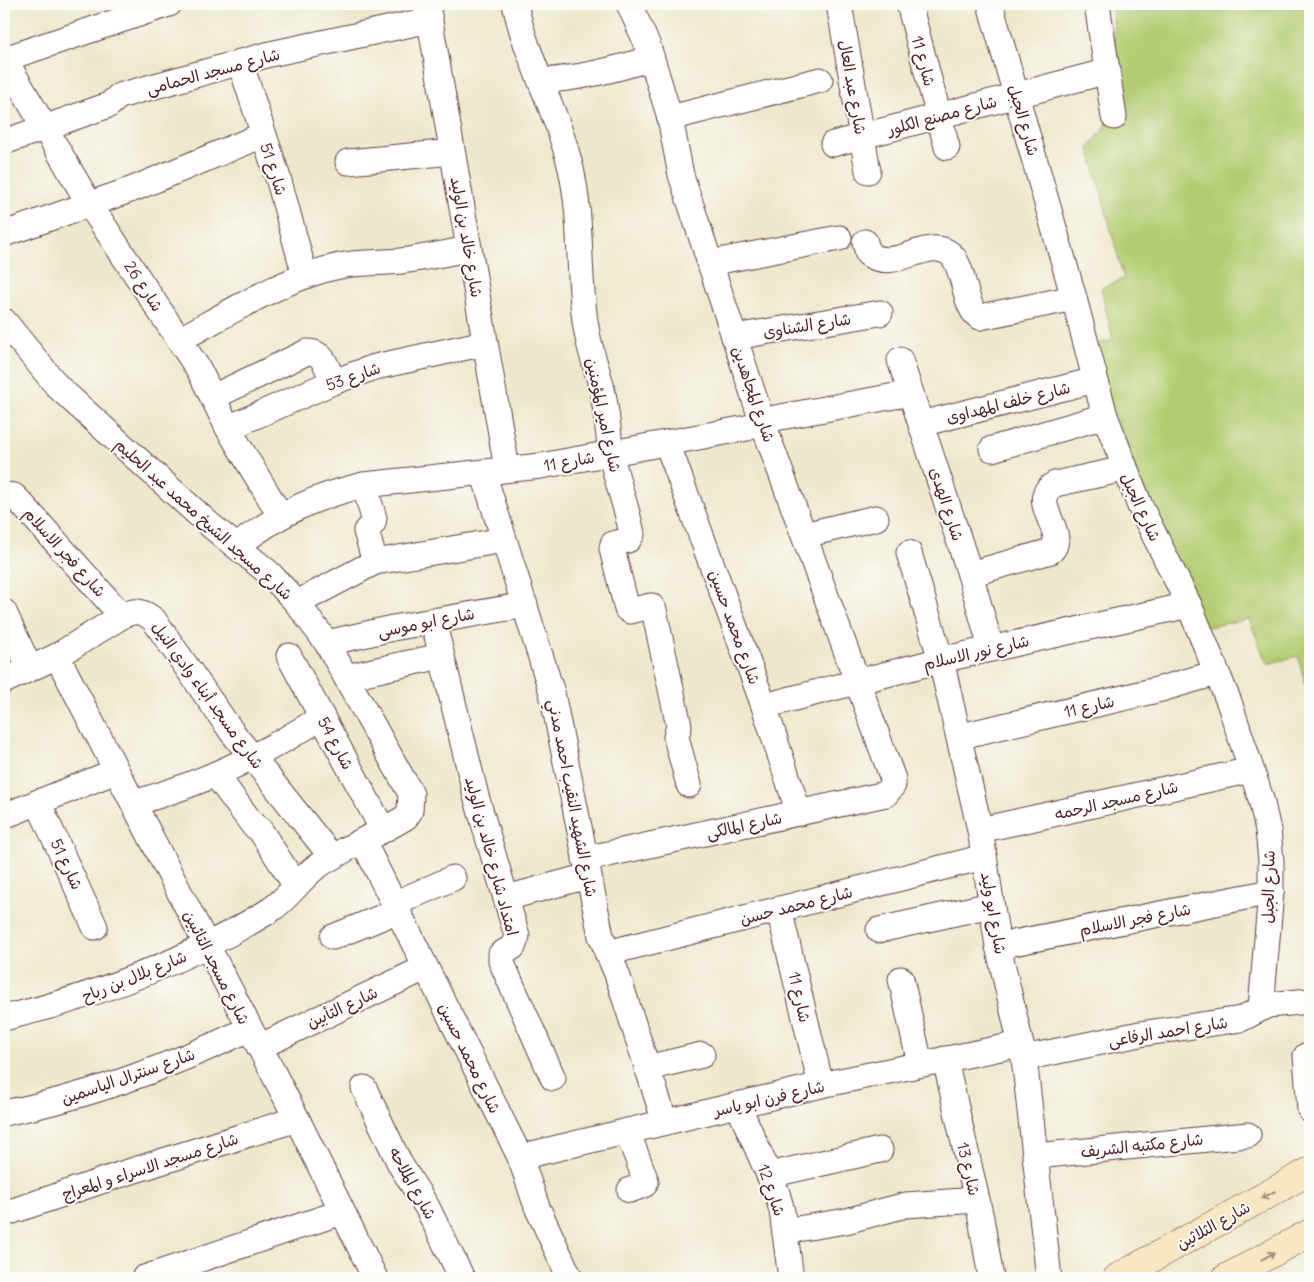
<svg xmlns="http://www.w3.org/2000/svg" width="1314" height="1282" font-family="Delius,'Playpen Sans Arabic',sans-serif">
	<rect width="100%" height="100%" fill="#fdfcf7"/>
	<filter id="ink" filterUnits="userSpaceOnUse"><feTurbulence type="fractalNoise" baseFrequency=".02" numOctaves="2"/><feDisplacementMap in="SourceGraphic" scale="10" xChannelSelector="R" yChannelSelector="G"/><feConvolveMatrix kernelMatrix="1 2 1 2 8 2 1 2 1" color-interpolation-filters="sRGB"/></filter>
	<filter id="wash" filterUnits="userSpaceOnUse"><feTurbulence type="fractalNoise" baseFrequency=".0096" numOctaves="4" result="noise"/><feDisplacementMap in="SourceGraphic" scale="20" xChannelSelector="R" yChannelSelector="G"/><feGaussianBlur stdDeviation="1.12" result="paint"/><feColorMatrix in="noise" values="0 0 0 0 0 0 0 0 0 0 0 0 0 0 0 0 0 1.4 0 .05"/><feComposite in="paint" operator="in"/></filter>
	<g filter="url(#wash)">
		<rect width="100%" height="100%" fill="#ede7cb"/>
		<path fill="#b3cc71" stroke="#7e764e" d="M1112 4H1310V695H1308L1298 656 1267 664 1249 619 1197 629 1088 346 1113 340 1101 288 1124 279 1089 147C1093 142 1098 137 1102 132 1119 106 1114 35 1112 4Z"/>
	</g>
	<g filter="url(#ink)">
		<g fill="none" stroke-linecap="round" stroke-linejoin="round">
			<g stroke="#623d43" stroke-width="27">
				<g id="street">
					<path d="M427 4 507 469"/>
					<path d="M515 4C527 61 558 112 571 169 583 221 577 275 586 327 589 349 597 368 602 389 607 411 608 432 611 453 616 481 627 507 632 534L628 540 613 544 612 549 627 609 630 611 651 606 654 610 679 726 676 737 689 785"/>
					<path d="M839 4 868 171"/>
					<path d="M909 4 947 147"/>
					<path d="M990 4 1074 298 1105 416 1140 506 1189 605 1229 702 1261 799 1268 830 1271 861V892L1261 1008"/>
					<path d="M1097 4 1114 117"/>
					<path d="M4 58 90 205 199 370 228 428 280 515"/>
					<path d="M4 59 169 4"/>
					<path d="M240 62 279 181 305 276"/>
					<path d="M542 81C580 78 615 70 651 58"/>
					<path d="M670 118 820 80"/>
					<path d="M4 142 109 105 119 96 270 54 430 20"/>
					<path d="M833 144 1108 71"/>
					<path d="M348 162 452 152"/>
					<path d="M4 234 133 189 263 135"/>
					<path d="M865 242 868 254C896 273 925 237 949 253 966 265 963 310 980 317L1074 298"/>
					<path d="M709 263 839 238"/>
					<path d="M4 321 58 387 210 525 269 573 297 603 327 643 411 794 410 811 406 817C377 835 344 848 316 867 299 880 288 899 269 911 186 961 98 996 4 1018"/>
					<path d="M734 337 880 313"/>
					<path d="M179 340C229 313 288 275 345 265 363 262 383 263 401 261 424 258 446 253 469 249"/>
					<path d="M900 360 970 574 991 648"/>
					<path d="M213 397 307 352C324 351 327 368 333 382"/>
					<path d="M921 424 1095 380"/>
					<path d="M228 428 333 382 375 367 485 343"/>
					<path d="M667 443 764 706 799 813"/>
					<path d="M992 449 1105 416"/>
					<path d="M483 472 552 693 601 936 617 974 665 1122"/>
					<path d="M364 485 374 518 373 523 366 531 375 562"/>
					<path d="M4 495 14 496 21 503 122 616"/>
					<path d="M804 535 876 518"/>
					<path d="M237 546C278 514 313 497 364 485L541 466 747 428 770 419 911 393"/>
					<path d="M909 553 941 660 980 830 998 946 1024 1058 1049 1278"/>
					<path d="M970 574 1051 551C1070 532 1025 501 1055 484L1124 469"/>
					<path d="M297 603 375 562 504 540"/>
					<path d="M4 612 30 669"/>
					<path d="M433 620 476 796 517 936 513 947 501 954V961L553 1078"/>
					<path d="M327 643 393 628 525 605"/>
					<path d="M57 656 297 1119 375 1278"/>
					<path d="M289 656 383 830"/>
					<path d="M346 677 441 656"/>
					<path d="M4 681 57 656 122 616C136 609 143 611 154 620L232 732 332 857"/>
					<path d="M764 706 941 660 1189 605"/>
					<path d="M961 736 1161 689 1216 673"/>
					<path d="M216 775 253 825 260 830 296 886"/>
					<path d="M38 802 95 927"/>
					<path d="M134 803C204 783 261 756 322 717"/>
					<path d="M4 816 116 771"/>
					<path d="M980 830 1251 770"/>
					<path d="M363 841 520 1157 537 1207 570 1278"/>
					<path d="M585 859 886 794 893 785V779L762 421 681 175 670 118 648 46 629 4"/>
					<path d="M506 898 588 876"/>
					<path d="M394 904 453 878"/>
					<path d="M779 909 821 1085"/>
					<path d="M879 930 991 905"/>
					<path d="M333 937 397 911"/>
					<path d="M998 946 1271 892"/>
					<path d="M607 953 984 857"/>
					<path d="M901 979 920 1064"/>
					<path d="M259 1047 425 968"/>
					<path d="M1306 1056 1310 1110"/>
					<path d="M1024 1058 1140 1034 1241 1019 1268 1005 1310 1001"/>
					<path d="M945 1059 981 1218 991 1278"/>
					<path d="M647 1068 702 1055"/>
					<path d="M364 1088 400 1164 427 1207 462 1278"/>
					<path d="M738 1105 777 1193 782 1211 791 1278"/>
					<path d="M4 1113C89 1097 171 1066 249 1029"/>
					<path d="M627 1131 646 1181 644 1185 630 1190"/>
					<path d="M1036 1156 1248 1135"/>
					<path d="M520 1157 821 1085 1020 1044"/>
					<path d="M769 1175 880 1150"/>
					<path d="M4 1214 119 1175 297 1119"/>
					<path d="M785 1231 846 1221 906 1205 977 1200"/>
					<path d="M144 1278 342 1212"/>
				</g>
			</g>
			<g stroke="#623d43" stroke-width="29">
				<g id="secondary">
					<path d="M1117 1278 1310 1171"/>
					<path d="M1226 1278 1310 1233"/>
				</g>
			</g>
			<use href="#street" stroke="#fff" stroke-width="25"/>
			<use href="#secondary" stroke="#f9e7c3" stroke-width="28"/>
		</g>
		<defs><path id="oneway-shaft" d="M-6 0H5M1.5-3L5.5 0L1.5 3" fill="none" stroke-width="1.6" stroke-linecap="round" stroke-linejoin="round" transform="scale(1.25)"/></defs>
		<g stroke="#a28377">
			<use href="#oneway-shaft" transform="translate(1268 1195) rotate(151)"/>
			<use href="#oneway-shaft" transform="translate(1268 1256) rotate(-28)"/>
		</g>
	</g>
	<g text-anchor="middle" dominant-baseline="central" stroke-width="4" stroke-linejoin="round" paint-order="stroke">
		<g font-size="16" fill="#4a1f2b" stroke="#fdfcf7">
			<text transform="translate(924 61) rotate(75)">شارع 11</text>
			<text transform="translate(213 71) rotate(-15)">شارع مسجد الحمامى</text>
			<text transform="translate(853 87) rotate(80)">شارع عبد العال</text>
			<text transform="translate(942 115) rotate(-15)">شارع مصنع الكلور</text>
			<text transform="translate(1024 120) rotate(74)">شارع الجبل</text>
			<text transform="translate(274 169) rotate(72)">شارع 51</text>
			<text transform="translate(467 237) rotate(80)">شارع خالد بن الوليد</text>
			<text transform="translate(144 286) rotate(57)">شارع 26</text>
			<text transform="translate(807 325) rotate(-9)">شارع الشناوى</text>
			<text transform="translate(353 376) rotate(-19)">شارع 53</text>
			<text transform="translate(754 394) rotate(71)">شارع المجاهدين</text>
			<text transform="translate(1008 402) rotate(-14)">شارع خلف المهداوى</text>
			<text transform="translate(604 415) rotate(78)">شارع امير المؤمنين</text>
			<text transform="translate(569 461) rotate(-10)">شارع 11</text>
			<text transform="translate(947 504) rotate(72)">شارع الهدى</text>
			<text transform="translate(1141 507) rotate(65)">شارع الجبل</text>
			<text transform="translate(204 519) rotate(42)">شارع مسجد الشيخ محمد عبد الحليم</text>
			<text transform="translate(65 552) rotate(48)">شارع فجر الاسلام</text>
			<text transform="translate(426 622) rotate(-11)">شارع ابو موسى</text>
			<text transform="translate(735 627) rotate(70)">شارع محمد حسين</text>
			<text transform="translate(976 652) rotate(-13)">شارع نور الاسلام</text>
			<text transform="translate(208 695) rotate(54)">شارع مسجد أبناء وادي النيل</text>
			<text transform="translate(1089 706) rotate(-13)">شارع 11</text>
			<text transform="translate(336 743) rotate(62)">شارع 54</text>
			<text transform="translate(573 798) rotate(79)">شارع الشهيد النقيب احمد مدني</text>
			<text transform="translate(1116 800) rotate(-13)">شارع مسجد الرحمه</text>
			<text transform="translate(744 825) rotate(-12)">شارع المالكى</text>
			<text transform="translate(492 856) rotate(75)">امتداد شارع خالد بن الوليد</text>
			<text transform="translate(67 864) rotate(65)">شارع 51</text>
			<text transform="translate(1268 887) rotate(-89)">شارع الجبل</text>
			<text transform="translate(796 905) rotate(-14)">شارع محمد حسن</text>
			<text transform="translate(994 913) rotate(80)">شارع ابو وليد</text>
			<text transform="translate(1135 919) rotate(-11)">شارع فجر الاسلام</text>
			<text transform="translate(217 967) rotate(63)">شارع مسجد التائبين</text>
			<text transform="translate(134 976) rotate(-22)">شارع بلال بن رباح</text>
			<text transform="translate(800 997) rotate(77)">شارع 11</text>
			<text transform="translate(342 1007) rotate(-25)">شارع التأبين</text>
			<text transform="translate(1168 1031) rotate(-9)">شارع احمد الرفاعى</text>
			<text transform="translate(470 1058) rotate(64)">شارع محمد حسين</text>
			<text transform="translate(128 1076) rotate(-19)">شارع سنترال الياسمين</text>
			<text transform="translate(769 1098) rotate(-13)">شارع فرن ابو ياسر</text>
			<text transform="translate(1142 1145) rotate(-6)">شارع مكتبه الشريف</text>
			<text transform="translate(150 1166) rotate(-18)">شارع مسجد الاسراء و المعراج</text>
			<text transform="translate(969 1169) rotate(77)">شارع 13</text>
			<text transform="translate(413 1183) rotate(61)">شارع الملاحه</text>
			<text transform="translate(772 1190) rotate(71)">شارع 12</text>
			<text transform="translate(1213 1225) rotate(-29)">شارع الثلاثين</text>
		</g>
	</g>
	<rect width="1314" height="1282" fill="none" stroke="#fdfcf7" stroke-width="20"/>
</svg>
